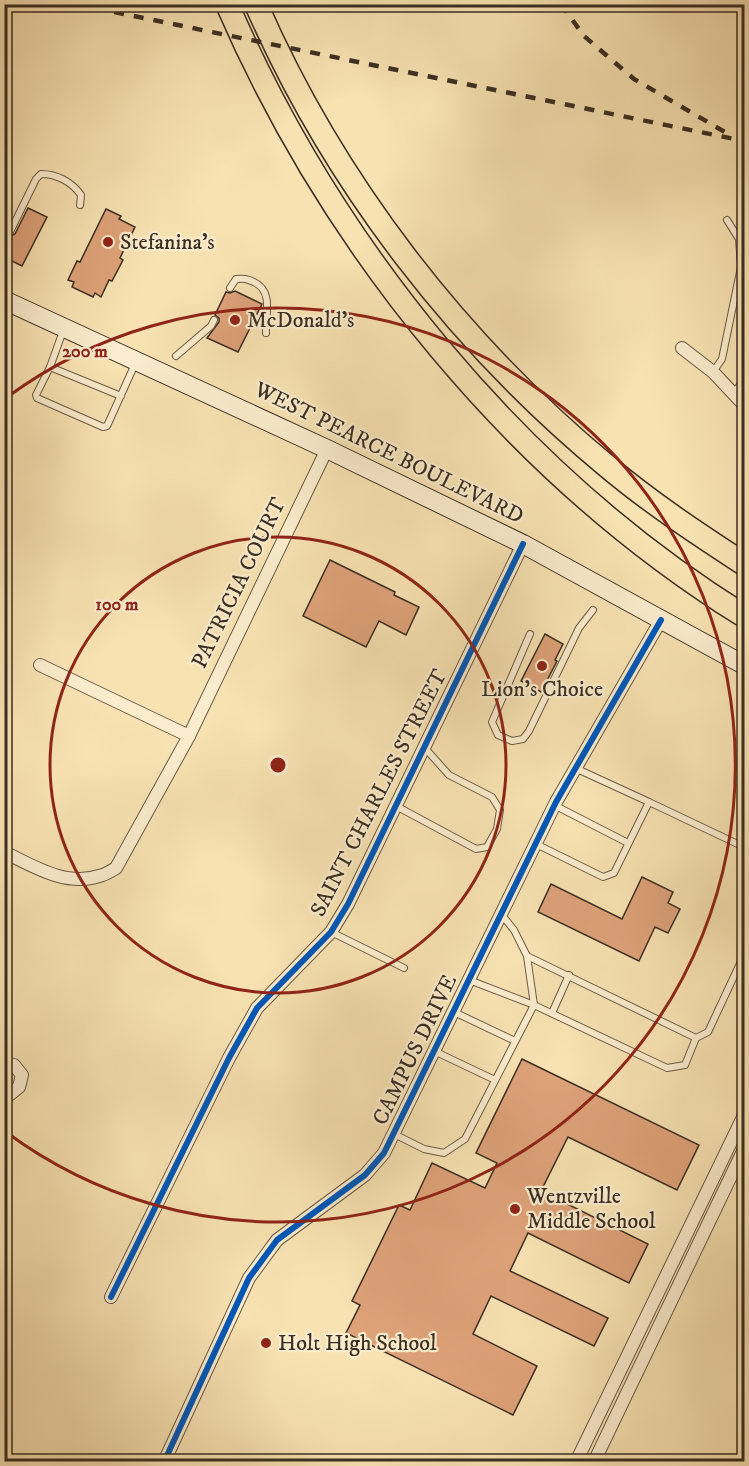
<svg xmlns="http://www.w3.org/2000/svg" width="749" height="1466" font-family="'IM FELL DW Pica',serif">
	<rect width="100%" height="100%" fill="#f8e2b2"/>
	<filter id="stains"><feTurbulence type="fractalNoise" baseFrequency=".00333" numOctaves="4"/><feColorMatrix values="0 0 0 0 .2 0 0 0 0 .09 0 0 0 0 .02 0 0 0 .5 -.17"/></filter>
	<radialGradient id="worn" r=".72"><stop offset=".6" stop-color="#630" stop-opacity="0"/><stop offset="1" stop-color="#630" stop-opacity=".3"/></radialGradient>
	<g fill="#dea279" stroke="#3a2e23" stroke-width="1.5">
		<path d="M28 208 47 217 22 266 4 257V247L9 244 10 240 8 237 15 234Z"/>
		<path d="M106 209 121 216 119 219 135 227 120 258 123 260 112 281 109 280 101 297 95 293 93 297 72 287 74 282 68 280 77 261 80 262Z"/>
		<path d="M235 291 262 304 238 352 207 338 219 322V318L215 315 226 292 230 293Z"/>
		<path d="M330 560 395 592 394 595 419 607 406 635 379 621 366 647 303 616Z"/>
		<path d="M545 634 563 644 555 660 557 661 541 692 521 681Z"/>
		<path d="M642 877 673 892 668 903 680 909 668 933 655 927 639 961 538 912 551 884 622 919Z"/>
		<path d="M522 1059 699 1145 677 1190 568 1137 541 1191 648 1244 629 1283 528 1233 510 1271 608 1318 594 1346 491 1296 473 1334 537 1366 513 1415 346 1333 360 1305 352 1301 399 1205 410 1210 432 1163 485 1188 497 1163 476 1153Z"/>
	</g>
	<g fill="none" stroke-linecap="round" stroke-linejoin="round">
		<g stroke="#6a5b47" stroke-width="8">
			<g id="service">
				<path d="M10 232 36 179 41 174C57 174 72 182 81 195L80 205"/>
				<path d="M4 242 5 241"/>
				<path d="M230 288 236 279C244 278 247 279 254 282 274 292 265 314 266 333"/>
				<path d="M176 356 211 326 214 320"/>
				<path d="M50 367 63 331"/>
				<path d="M713 372 722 359 741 267 739 239 727 220"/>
				<path d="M733 393 744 381"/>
				<path d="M121 396 50 367 36 395 37 398 103 427 107 426 135 364"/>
				<path d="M530 634 492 722 498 735 512 741 523 739 529 731 579 628 593 610"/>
				<path d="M649 802 744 847"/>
				<path d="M554 805 628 843"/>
				<path d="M396 806 476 849 487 847 497 829 500 810 492 797 449 775 424 747"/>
				<path d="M536 844 603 877 614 873 649 802 575 768"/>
				<path d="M331 932 404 968"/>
				<path d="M469 980 534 1005 667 1068 685 1065 696 1038 527 956 514 930 501 914"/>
				<path d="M454 1012 515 1041"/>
				<path d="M552 1013 569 975"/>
				<path d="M696 1038 708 1032 744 955"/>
				<path d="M434 1051 495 1080"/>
				<path d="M394 1134 424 1149 444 1153 465 1139 534 1005 527 956"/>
			</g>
		</g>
		<g stroke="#6a5b47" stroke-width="14">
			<g id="minor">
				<path d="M682 348 713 372 744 405"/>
				<path d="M40 665 189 736 327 449"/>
				<path d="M4 852C33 866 66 887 99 876 105 875 111 871 116 868L189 736"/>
				<path d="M4 1063 14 1065 22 1075 19 1087 4 1099"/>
				<path d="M111 1297 229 1058 257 1008 331 932 348 904 523 544"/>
				<path d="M164 1462 249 1278 277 1240 365 1175 384 1153 556 802 661 620"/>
				<path d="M576 1462 744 1115"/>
				<path d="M594 1462 744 1149"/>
			</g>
		</g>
		<g stroke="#3a2e23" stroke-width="20">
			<path id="secondary" d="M4 300 327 449 523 544 744 665"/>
		</g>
		<g stroke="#3a2e23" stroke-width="25">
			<g id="motorway">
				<path d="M227 4C333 249 517 475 744 616"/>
				<path d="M256 4C334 183 458 343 608 467 651 503 698 534 744 564"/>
			</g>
		</g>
		<use href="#service" stroke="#faeccd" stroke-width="6"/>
		<use href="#minor" stroke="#faeccd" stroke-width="12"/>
		<use href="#secondary" stroke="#faeccd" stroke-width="18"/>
		<use href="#motorway" stroke="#f8e2b2" stroke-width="22"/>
		<g stroke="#3a2e23" stroke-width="4.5" stroke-dasharray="10 10" stroke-linecap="butt">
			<path d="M75 4 744 141"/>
			<path d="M561 4 584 36 634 79 730 135"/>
		</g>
		<g stroke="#faeccd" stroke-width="10">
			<g id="cycleway">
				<path d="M111 1297 229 1058 257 1008 331 932 348 904 523 544"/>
				<path d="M164 1462 249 1278 277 1240 365 1175 384 1153 556 802 661 620"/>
			</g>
		</g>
		<use href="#cycleway" stroke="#0057b8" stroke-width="6"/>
	</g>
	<g fill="none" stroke="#8f2418" stroke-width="3">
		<circle cx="278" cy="765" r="228"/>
		<path d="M6 398A457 457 0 1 1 6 1132"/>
	</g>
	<g fill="#8f2418" stroke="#faeccd" stroke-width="2">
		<circle cx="108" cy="242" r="6"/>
		<circle cx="235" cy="320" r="6"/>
		<circle cx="542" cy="666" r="6"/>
		<circle cx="515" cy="1209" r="6"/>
		<circle cx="266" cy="1343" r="6"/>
	</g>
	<g text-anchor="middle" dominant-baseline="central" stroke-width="4.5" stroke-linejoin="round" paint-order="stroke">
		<g font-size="22" fill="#3a2e23" stroke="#faeccd" text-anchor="start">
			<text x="120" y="242">Stefanina's</text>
			<text x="247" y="320">McDonald's</text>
			<text x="542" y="689" text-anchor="middle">Lion's Choice</text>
			<text x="527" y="1196">Wentzville<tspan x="527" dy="25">Middle School</tspan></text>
			<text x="278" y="1343">Holt High School</text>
		</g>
		<g font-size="22" fill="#3a2e23" stroke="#faeccd">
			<text transform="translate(389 453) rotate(26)">WEST PEARCE BOULEVARD</text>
			<text transform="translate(239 583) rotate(-64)">PATRICIA COURT</text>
			<text transform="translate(379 793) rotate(-63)">SAINT CHARLES STREET</text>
			<text transform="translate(415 1050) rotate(-64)">CAMPUS DRIVE</text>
		</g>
	</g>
	<circle cx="278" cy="765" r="9" fill="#8f2418" stroke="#faeccd" stroke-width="3"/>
	<g font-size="18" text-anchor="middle" font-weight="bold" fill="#8f2418" stroke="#faeccd" stroke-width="4.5" stroke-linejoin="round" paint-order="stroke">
		<text x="85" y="357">200 m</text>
		<text x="117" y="610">100 m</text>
	</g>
	<rect width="749" height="1466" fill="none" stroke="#f8e2b2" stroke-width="24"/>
	<rect x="6" y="6" width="737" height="1454" fill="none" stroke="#3a2e23" stroke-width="3"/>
	<rect x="12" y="12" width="725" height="1442" fill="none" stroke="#3a2e23" stroke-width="1.5"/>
	<rect width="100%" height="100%" filter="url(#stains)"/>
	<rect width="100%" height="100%" fill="url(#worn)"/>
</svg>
